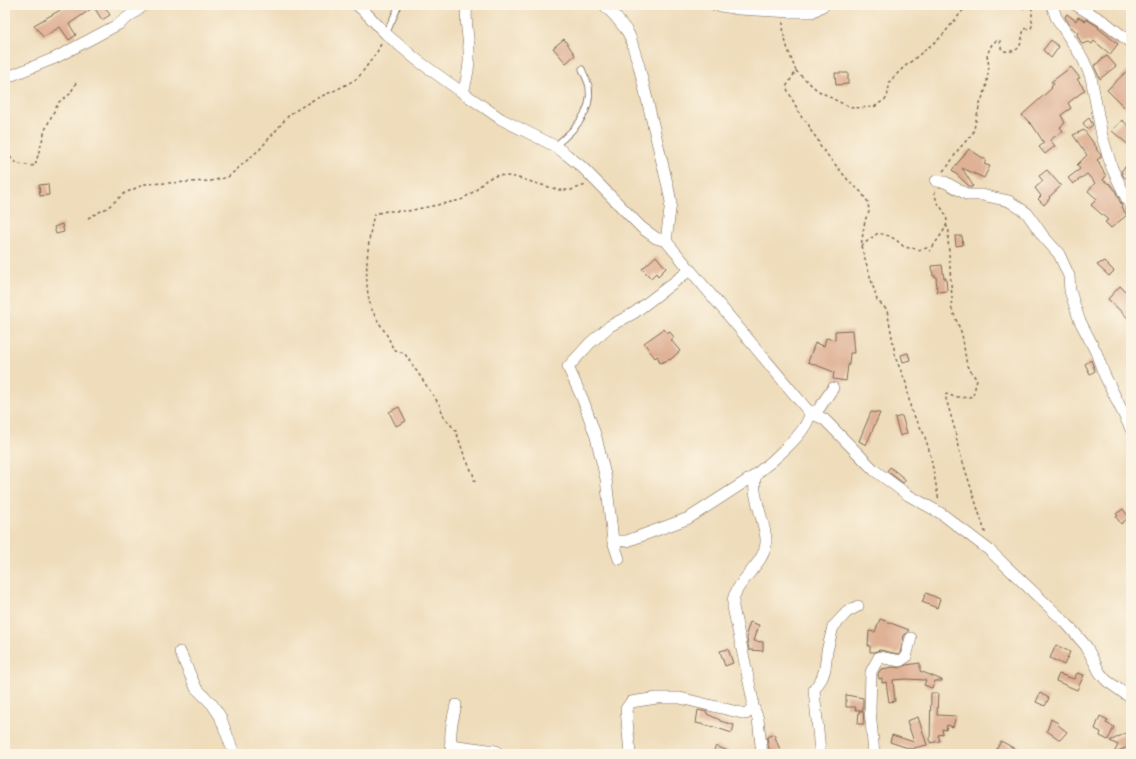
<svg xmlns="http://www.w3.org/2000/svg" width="1136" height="759" font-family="'EB Garamond',serif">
	<rect width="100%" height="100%" fill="#fcf5e5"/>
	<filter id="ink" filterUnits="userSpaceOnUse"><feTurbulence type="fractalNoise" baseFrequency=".025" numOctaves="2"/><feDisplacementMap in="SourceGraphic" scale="8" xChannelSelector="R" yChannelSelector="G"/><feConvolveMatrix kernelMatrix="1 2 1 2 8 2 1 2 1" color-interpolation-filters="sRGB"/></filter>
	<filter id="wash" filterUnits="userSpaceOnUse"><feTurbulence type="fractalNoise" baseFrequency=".012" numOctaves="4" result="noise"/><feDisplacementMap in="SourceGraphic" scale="16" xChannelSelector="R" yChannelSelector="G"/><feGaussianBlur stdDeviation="0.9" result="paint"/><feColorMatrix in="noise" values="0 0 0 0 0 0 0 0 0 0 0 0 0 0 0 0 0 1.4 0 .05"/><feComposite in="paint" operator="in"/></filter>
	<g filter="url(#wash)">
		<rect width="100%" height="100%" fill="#eedcba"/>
		<g id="blocks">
			<g fill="#dfb195">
				<path d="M69 5H104L110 15 102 20 94 7 69 24 76 35 69 40 60 27 43 37 34 25Z"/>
				<path d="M1067 14 1076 21 1078 17 1086 21V19L1099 27 1098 28 1118 44 1110 54 1094 41 1092 44 1089 42 1082 44 1077 35 1078 33 1070 26 1065 17Z"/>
				<path d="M564 39 575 55 566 63 553 48Z"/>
				<path d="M1051 40 1059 47 1051 58 1043 50Z"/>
				<path d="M1107 56 1116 66 1100 79 1094 66 1100 61V60Z"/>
				<path d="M1071 67 1080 78 1077 79 1085 90 1068 103 1071 108 1061 115 1065 123 1060 127 1063 131 1050 140 1055 146 1045 154 1039 147 1044 143 1033 126 1022 115 1052 88 1051 87 1054 84 1051 82Z"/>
				<path d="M1131 67V114L1107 90Z"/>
				<path d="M835 73H848V84L836 85Z"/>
				<path d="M1089 118 1093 125 1087 129 1083 123Z"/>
				<path d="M1122 120 1131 128V147L1112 131Z"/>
				<path d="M1084 130 1097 148 1096 149 1101 155V157L1097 160 1100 163 1099 164 1106 176 1103 180 1109 184V183L1115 190 1122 206 1121 207 1127 215 1111 228 1105 222 1108 220 1091 205 1097 199 1088 191 1095 183 1087 174 1073 184 1068 178 1080 169 1077 165 1087 155 1073 135Z"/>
				<path d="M969 149 986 160 984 164 990 166 984 178 962 168 973 186 971 188 952 170Z"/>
				<path d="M1131 161V182L1123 176 1121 171Z"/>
				<path d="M1047 170 1061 186 1049 197 1050 198 1044 205 1038 199 1041 196 1035 188 1043 181 1039 176Z"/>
				<path d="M48 184 49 195 40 196 39 185Z"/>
				<path d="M62 224 64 232 56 234 54 227Z"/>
				<path d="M955 236H962L963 245 956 246Z"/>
				<path d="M656 256 666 268 658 276 656 273 651 278 642 269Z"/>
				<path d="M1104 261 1114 271 1109 276 1097 265Z"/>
				<path d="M942 265 944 278H946L947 291 937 292 936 276H933L932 266Z"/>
				<path d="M1120 286 1131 297V321L1108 299Z"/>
				<path d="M664 329 667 333 669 331 674 337 671 340 680 351 671 359 660 363 657 356 655 358 644 343Z"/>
				<path d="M852 330 854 353H850L849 365H848L846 381 833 379 834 372 808 362 815 343 824 346 826 338 835 340V331Z"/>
				<path d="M908 353 910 360 903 362 901 355Z"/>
				<path d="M1091 360 1095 371 1090 374 1085 364Z"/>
				<path d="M399 407 406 421 396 426 389 412Z"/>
				<path d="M871 412 880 413 866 445 859 441Z"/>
				<path d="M902 416 907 433 900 436 895 418Z"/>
				<path d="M890 467 906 480 903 483 887 471Z"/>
				<path d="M1123 509 1129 517 1121 524 1116 517 1118 516 1116 514Z"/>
				<path d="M926 593 940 599 937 608 922 602Z"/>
				<path d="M880 619 909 630 904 636 900 653 898 654 880 650 874 652H870V646H868L869 631 875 632Z"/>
				<path d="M750 622 759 625 754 641 763 642V651L749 650 747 638 748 636 746 634Z"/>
				<path d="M1056 645 1070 652 1064 665 1050 658Z"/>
				<path d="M728 649 733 663 725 666 720 651Z"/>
				<path d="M920 663V671L942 680V681H935L932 688 924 685 926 680 906 679 893 680 895 701 889 702 886 682 882 683V678L879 679 878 674 881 669 894 667 899 668 906 665Z"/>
				<path d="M1077 673 1084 675 1077 690 1056 681 1059 674 1074 679Z"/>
				<path d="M931 693H938L937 715 956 716 953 727 947 725 946 730 942 729 943 734 938 735 940 741 930 743Z"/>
				<path d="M1040 693 1049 698 1045 706 1036 702Z"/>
				<path d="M846 695 863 698V710H855L856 707H846Z"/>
				<path d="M698 710 707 712V714L720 720V721L734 725 732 733 714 727 696 723Z"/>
				<path d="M859 711H863L864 724H858Z"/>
				<path d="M1100 716 1108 720 1106 723 1114 727 1108 740 1100 736 1101 732 1095 729Z"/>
				<path d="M918 717 927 745 914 748V750L890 742 892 735 914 742 907 721Z"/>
				<path d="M1051 719 1058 723 1057 724 1067 732 1060 740 1047 731Z"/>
				<path d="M1126 733 1131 735V744L1127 746 1128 747 1114 753 1118 745 1110 741Z"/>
				<path d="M774 734 780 750 771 754 768 745 767 737Z"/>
				<path d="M1001 741 1024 754H994Z"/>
				<path d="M716 746 735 754H712Z"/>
			</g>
		</g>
	</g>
	<g filter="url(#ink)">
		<use href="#blocks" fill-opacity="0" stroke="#7a6855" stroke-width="1"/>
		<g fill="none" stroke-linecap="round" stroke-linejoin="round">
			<g stroke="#7a6855" stroke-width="7">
				<g id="service">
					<path d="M386 34 399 5"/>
					<path d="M555 146C573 131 593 113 589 87 588 81 584 75 582 69"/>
				</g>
			</g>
			<g stroke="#7a6855" stroke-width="12">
				<g id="minor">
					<path d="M357 5 366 13 386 34 417 60 449 83 501 119 555 146 567 155 582 167 642 228 656 238 666 241 810 413 824 419 874 470 908 495 942 514 989 550 1067 624 1086 646 1100 673 1107 681 1131 698"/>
					<path d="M604 5 615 16 627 31 630 37 639 66 668 187 671 202 666 241"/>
					<path d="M715 5 739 9 791 12H812L824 5"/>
					<path d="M1052 5 1056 17 1083 59 1091 77 1102 136 1112 168 1131 208"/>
					<path d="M1076 5 1106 23 1131 43"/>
					<path d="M5 78 55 58 119 24 144 5"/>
					<path d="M463 93C467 79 470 66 469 52 469 36 464 21 467 5"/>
					<path d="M936 181 945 182 968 195H982L1009 201 1027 213 1043 236 1059 254 1069 276 1070 291 1079 319 1096 352 1104 374 1131 429"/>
					<path d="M613 541H627L689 518 757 474"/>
					<path d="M619 559 613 541 606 479 596 437 583 400 568 367 590 343 610 326 634 313 690 270"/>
					<path d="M180 652 196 688 212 704 220 716 234 754"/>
					<path d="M753 706 758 719 762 754"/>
					<path d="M450 745 496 751"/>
					<path d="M453 754C448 738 452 722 456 705"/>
					<path d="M630 754 626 709 631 702 657 698H680L746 714C751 710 753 708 753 701L733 607C733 601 733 597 736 592 744 575 767 560 766 540 766 524 748 487 757 474 760 470 766 466 771 462 784 450 808 430 810 413L818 410 833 388"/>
					<path d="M821 754 820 751 814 690 822 678 825 669 827 651 833 627 847 612 858 606"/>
					<path d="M874 754 870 710 871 672 879 657 900 661 906 657 911 638"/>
				</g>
			</g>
			<g stroke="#7a6855" stroke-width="1.5" stroke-dasharray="3 3" stroke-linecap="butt">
				<path d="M1011 5 1024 8 1042 6"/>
				<path d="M783 22C783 39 790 56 796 71L786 87 802 118 808 123 811 131 818 140 820 146 848 180 861 192 868 202 869 212 865 220 861 246 863 252 877 300 887 310 896 359 906 383 911 410 924 434 930 453 939 501"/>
				<path d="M796 71 817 90 839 102 853 108 874 107 887 98 890 81 903 68 941 37 964 9 969 5"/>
				<path d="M5 153 18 164 35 166 45 130 52 115 59 102 70 94 77 81"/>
				<path d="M943 171 948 166 958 150 973 133 980 103 986 89 989 66 987 55 992 44 997 40 1000 41 1001 48 1004 51C1023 53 1020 43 1024 29L1031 28 1032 26V7"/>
				<path d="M88 218 107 208 125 193 145 184 211 181 228 177 260 149 290 114 313 100 338 89 358 78 377 52 381 44"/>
				<path d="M946 225 949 230 948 239 952 298 951 307 962 334 967 366 977 380 973 396C964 399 955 397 946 394L945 395 955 430 958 447 986 535"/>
				<path d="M861 246 878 233C891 236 893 237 903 246 907 249 913 247 918 250L927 248 930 251C934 244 944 232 946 226 951 212 933 205 935 190"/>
				<path d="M475 482 473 474 464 455 456 431 444 417 439 404 405 354 393 349C388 334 381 327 374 314 361 290 368 240 374 214L387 211H408L461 200 476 190 487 179 498 175 515 177 559 190H571L586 185"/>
				<path d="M1073 752 1074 754"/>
			</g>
			<use href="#service" stroke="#fff" stroke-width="5.5"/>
			<use href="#minor" stroke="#fff" stroke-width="11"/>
		</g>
	</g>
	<rect width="1136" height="759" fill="none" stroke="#fcf5e5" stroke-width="20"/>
</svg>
